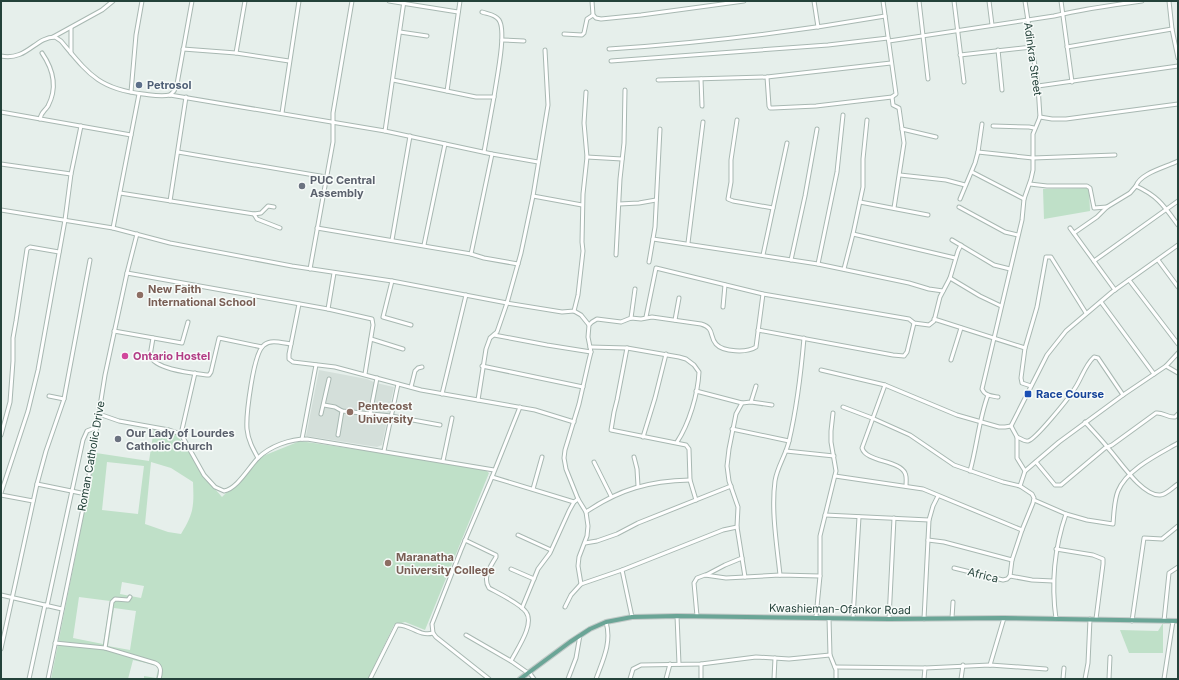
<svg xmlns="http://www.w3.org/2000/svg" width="1179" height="680" font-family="Inter,sans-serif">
	<rect width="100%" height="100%" fill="#e6efeb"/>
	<path fill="#d4dfda" d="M319 370 367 379 376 383 394 387 382 445 377 447 306 436Z"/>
	<g fill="#bfe0c8" fill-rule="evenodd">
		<path d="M1089 188 1090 211 1044 219 1043 189Z"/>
		<path d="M154 429 176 434 192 455 202 474 222 497 263 456 300 441 483 468 489 473 425 630 405 622 394 625 368 679H144V676L156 678 159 666 133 660 128 679H51L96 453 149 461ZM107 462 144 466 138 514 102 510ZM151 462 171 468 193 482C194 506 194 513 181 534L168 532 145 524ZM122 582 144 586 141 598 120 594ZM79 597 110 601 103 644 73 638ZM114 608 136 611 130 650 108 646Z"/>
		<path d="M1163 623V653H1129L1120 630 1158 631Z"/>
	</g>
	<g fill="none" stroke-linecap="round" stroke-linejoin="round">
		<g stroke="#a8b8b2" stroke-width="5">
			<g id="minor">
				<path d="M389 1 458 12"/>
				<path d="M592 1 593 15 596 18 601 19 641 15 744 1"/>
				<path d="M814 1 818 27"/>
				<path d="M919 1 928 79"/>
				<path d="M954 1 964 82"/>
				<path d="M989 1 992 25"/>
				<path d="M1025 1 1038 86 1040 117"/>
				<path d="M1061 1 1072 82"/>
				<path d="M1169 1 1172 29 1178 58"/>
				<path d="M71 28V53"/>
				<path d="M400 32 427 36"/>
				<path d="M564 34 582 35 584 33 587 19 593 15"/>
				<path d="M53 37 102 10 113 1"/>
				<path d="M502 40 524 41"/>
				<path d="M889 41 1054 16C1083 9 1112 5 1142 1"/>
				<path d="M1067 47 1172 29"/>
				<path d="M183 49 236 53 289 61"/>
				<path d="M609 49C701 43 794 32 885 16"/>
				<path d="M998 50 1002 90"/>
				<path d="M236 53 245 1"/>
				<path d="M960 55 1032 47"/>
				<path d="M1 56C27 61 35 37 55 37L61 41C88 73 98 89 143 94 152 95 161 97 170 95L385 131 492 154 538 162"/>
				<path d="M611 61 828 45 888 38"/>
				<path d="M767 77 769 106 770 108H773L816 106 892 97 896 94 883 1"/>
				<path d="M701 79 702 106"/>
				<path d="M393 80 476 97H494C496 81 507 32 499 20 495 14 487 14 482 12"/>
				<path d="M658 80 767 77 891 63"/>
				<path d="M1038 86 1178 66"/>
				<path d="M447 91 460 1"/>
				<path d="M131 92 136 35 142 1"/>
				<path d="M170 95 174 91 177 84 192 1"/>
				<path d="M892 97 893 105 899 108 904 143 894 208"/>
				<path d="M1 112 131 135"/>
				<path d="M282 113 299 1"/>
				<path d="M1040 117 1052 119H1066L1178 104"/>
				<path d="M40 119C41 112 45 111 48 106 58 87 53 69 42 53"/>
				<path d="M737 120 731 160V182L728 199 733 201 773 208"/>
				<path d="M993 126 1029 127 1034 128"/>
				<path d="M902 129 936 137"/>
				<path d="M385 131 404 1"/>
				<path d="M178 152 326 177"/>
				<path d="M484 152 494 97"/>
				<path d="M978 152 1033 158 1115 155"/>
				<path d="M587 157 622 159"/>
				<path d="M1 164 71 174"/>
				<path d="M972 172 1024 199"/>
				<path d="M900 175 946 180 965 185"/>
				<path d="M1030 184 1047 186H1087L1090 188 1094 208 1107 207"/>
				<path d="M1136 186C1140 173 1167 167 1178 161"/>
				<path d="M120 193 254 214 261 213 268 206 274 207"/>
				<path d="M533 196 582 205"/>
				<path d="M960 199 975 163 978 152 982 124"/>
				<path d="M170 201 186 97"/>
				<path d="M860 202 928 215"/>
				<path d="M619 204 639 203 656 200"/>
				<path d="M959 207 1005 232 1018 235"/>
				<path d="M1 210 113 228 170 243 292 266 392 281 507 303 562 312 574 311 578 295 583 251 582 242 583 194 587 157 584 123 586 92"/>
				<path d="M254 214 257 219 280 228"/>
				<path d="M113 228 139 94"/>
				<path d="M317 228 471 254 492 154"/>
				<path d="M1070 228 1115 290"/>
				<path d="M1074 233 1097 217 1107 207 1130 193 1136 186C1158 196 1164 206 1178 225"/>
				<path d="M853 234 955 258"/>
				<path d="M653 239 818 264 909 283 929 289 943 291"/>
				<path d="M392 240 410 136"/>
				<path d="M952 240 994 265 1010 269"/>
				<path d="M688 243 703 122"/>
				<path d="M424 245 445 144"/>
				<path d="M471 254 484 258 518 264"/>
				<path d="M616 255 620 179 624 143 625 90"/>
				<path d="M763 255 787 143"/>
				<path d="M791 260 805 196 817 129"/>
				<path d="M1158 260 1178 287"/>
				<path d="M1094 261 1178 201"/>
				<path d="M649 262 655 227 660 129"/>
				<path d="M818 264 837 172 843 115"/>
				<path d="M310 269 333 142V113L352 1"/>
				<path d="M844 269 853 234 863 187V159L867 120"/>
				<path d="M127 273 328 309 372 319 373 325 365 374"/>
				<path d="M950 278 980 296 1001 306"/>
				<path d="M1129 280 1178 344"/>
				<path d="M392 281 383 317 411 325"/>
				<path d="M1101 302 1154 374"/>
				<path d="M299 304 289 354V359L293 362 335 367 421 390 535 410 574 422"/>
				<path d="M723 307 725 285"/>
				<path d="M328 309 334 273"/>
				<path d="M574 311 581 315 589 325"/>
				<path d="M646 317 656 268 763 294 909 319 914 323 929 325 934 321 940 297 950 278 958 251 961 245"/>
				<path d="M631 318 635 289"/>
				<path d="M934 319 1025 348"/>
				<path d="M675 320 679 298"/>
				<path d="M758 330 893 355 904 356 907 352 914 323"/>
				<path d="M114 331 182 343 188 322"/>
				<path d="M494 335 547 345 591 352"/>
				<path d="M153 338 150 356C156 370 193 373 207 375H209L211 372 219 338 262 347"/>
				<path d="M371 339 403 349"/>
				<path d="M590 347 627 348 679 357 686 359 694 365 699 372C698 394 689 424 677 442"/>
				<path d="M627 348 617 400 614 412 611 430 686 445 689 449 690 480 696 500"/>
				<path d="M951 360 961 328"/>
				<path d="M482 366 583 387"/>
				<path d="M1166 366 1178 373"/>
				<path d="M821 370 885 385 957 415 999 427H1005L1011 426"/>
				<path d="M885 385 862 448C866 462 899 460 905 473 907 477 906 482 906 486"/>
				<path d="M1031 386 1022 383 1021 378 1025 348 1037 307 1046 257H1051L1086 313"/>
				<path d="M411 387 415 371 418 368 422 367"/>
				<path d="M696 391 742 403"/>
				<path d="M442 394 466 295"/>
				<path d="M49 396 64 399"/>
				<path d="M998 397C992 396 985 396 982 389L1022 220 1024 199 1031 179 1033 170V134L1040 117"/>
				<path d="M478 400 486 349 490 338 497 332 507 303 521 253 533 196 548 105 545 50"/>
				<path d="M751 402 772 405"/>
				<path d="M324 405 335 407 342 411 391 416 440 425"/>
				<path d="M843 407 872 418 910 435 954 465 1003 482 1020 486"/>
				<path d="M99 414 119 421 169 430 181 434 204 475 215 487 224 491C237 489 249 467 258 458 270 446 290 439 307 439L494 470"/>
				<path d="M321 414 329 379"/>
				<path d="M370 414 377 378"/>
				<path d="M1085 422C1093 431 1101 439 1108 448 1119 460 1142 496 1160 495 1166 495 1173 487 1178 484"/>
				<path d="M732 429 789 441"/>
				<path d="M181 434 195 373"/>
				<path d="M1 435 10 402 13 361V338L16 321 27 249 30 247 59 252"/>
				<path d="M338 435 342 411"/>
				<path d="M643 437 655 398 666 354"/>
				<path d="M1017 437C1020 438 1025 442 1028 441 1035 440 1068 399 1073 391 1081 381 1084 366 1094 357L1098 358 1123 395"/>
				<path d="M302 439 316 365"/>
				<path d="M384 451 398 384"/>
				<path d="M786 451 834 456"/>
				<path d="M634 457 637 469 638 486"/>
				<path d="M258 458C253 449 248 440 247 429 246 416 253 353 264 345 271 339 282 343 291 344"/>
				<path d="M443 461 452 418"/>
				<path d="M594 462 611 496"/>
				<path d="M1036 462 1055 485H1061L1105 448 1112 445 1156 413C1163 412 1168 418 1175 417L1178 414"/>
				<path d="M970 471C977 446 979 419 988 395"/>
				<path d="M1025 471 1017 458V437L1011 426 1047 355 1066 331 1112 292 1178 245"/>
				<path d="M835 476 923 489 1022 530"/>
				<path d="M492 477 574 502"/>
				<path d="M37 484 86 494"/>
				<path d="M533 489 542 457"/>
				<path d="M1 493 28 411 38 370 65 220 71 174 81 126"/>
				<path d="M1 495 33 501"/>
				<path d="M1034 500 1066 514 1087 520 1113 524C1114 513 1114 501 1118 491 1127 469 1159 454 1178 443"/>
				<path d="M586 512C620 489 649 481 690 480"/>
				<path d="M825 515 929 520"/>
				<path d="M518 535 551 550"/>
				<path d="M465 540 496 555V557C491 566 482 577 489 588 498 593 521 604 526 612 535 624 517 649 511 661"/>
				<path d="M928 540 944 542 1012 560"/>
				<path d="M585 543 597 541 617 534 638 523 731 486"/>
				<path d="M1056 549 1093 555 1103 559V564L1096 619"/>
				<path d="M954 568 1003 580 1007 579 1010 576"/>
				<path d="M511 569 534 579"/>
				<path d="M622 570 632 617"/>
				<path d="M706 575 725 565 742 558"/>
				<path d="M780 575C777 546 771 511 775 481 777 467 786 455 789 441 797 407 801 373 804 338"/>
				<path d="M1010 576 1012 560 1022 530 1033 503 1034 498 1032 494 1020 486 1025 471 1059 442 1123 395 1166 366 1178 353"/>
				<path d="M1010 576 1032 580 1053 581"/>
				<path d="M745 577 737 527 738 507 729 481 727 466 729 449 736 414 742 403 751 402 756 386"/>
				<path d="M581 584 578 566 579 557 587 536 588 526 586 512 578 499 566 469 564 458 565 450 579 404 589 360 591 352 588 337 589 325 592 322 597 319 621 322 631 318 641 319 652 317 701 324C715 328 709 336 716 344 723 352 747 353 756 347L763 294"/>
				<path d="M1 595 62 609"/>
				<path d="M47 606 83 440 87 431 97 427"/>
				<path d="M565 607 571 595 581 584 622 570 723 530 737 527"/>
				<path d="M522 608 538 569 550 553 569 511 574 502 578 499"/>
				<path d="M677 616 679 664"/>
				<path d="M697 616 694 583 697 578 705 575 726 578 780 575 820 576"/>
				<path d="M816 617 820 576V536L836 471 831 442V431L833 413"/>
				<path d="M829 618 830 655 836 670V679"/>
				<path d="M853 618 859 517"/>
				<path d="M952 618 953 602"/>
				<path d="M889 619 894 518"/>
				<path d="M924 619 929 520 933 506 938 496"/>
				<path d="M1056 619C1051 583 1054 549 1066 514"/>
				<path d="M1132 621 1144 538 1162 539 1178 526"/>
				<path d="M1164 621 1169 573 1178 567"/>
				<path d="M466 635 511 661 528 673"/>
				<path d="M55 643 105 648 155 663C162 666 161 672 159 679"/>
				<path d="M105 648 112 602 115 599 128 600 130 597"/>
				<path d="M1 649 37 484 46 451 64 399 90 260"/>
				<path d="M990 665 1004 618"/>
				<path d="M835 667 925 668 990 665 1046 669"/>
				<path d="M529 672 534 679"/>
				<path d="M29 679 45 605"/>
				<path d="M48 679 86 494 105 375 127 273 137 234"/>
				<path d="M370 679 397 625C410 624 419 637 433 633"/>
				<path d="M489 679 436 637 433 633 432 624 461 550 492 477 520 407"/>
				<path d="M568 679 576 658 580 635"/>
				<path d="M596 679C603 660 612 642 606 622"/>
				<path d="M630 679 633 669 641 665 701 664 756 657 789 659 830 655"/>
				<path d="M666 679 670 664"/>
				<path d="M701 679V664"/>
				<path d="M774 679 775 658"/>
				<path d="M924 679 925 668"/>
				<path d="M961 679 963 665"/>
				<path d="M1063 679 1064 668"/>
				<path d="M1085 679 1088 663 1090 619"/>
				<path d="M1109 679 1110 657"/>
				<path d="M1164 679 1173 621"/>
			</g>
		</g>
		<g stroke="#c2cac8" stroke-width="6">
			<path id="major" d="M520 679 570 642 590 629 606 622 632 617 677 616 889 619 1004 618 1178 621"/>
		</g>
		<use href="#minor" stroke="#fff" stroke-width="3"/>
		<use href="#major" stroke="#6aa596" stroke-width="4"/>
	</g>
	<circle fill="#5c6f8a" stroke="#f7fbf9" stroke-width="1.5" cx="139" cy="85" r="4"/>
	<g fill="#6b7280" stroke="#f7fbf9" stroke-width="1.5">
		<circle cx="302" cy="186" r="4"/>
		<circle cx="118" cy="439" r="4"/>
	</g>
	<g fill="#8d6e63" stroke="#f7fbf9" stroke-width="1.5">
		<circle cx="140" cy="295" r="4"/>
		<circle cx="350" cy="412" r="4"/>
		<circle cx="388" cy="563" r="4"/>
	</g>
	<circle fill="#d1479c" stroke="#f7fbf9" stroke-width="1.5" cx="125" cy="356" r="4"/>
	<rect fill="#1a4fb4" stroke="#f7fbf9" stroke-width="1.5" x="1024" y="390" width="8" height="8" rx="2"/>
	<g text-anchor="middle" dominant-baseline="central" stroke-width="3" stroke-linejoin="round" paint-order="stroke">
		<g font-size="11" fill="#24423a" stroke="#f7fbf9">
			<text transform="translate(1033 59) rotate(82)">Adinkra Street</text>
			<text transform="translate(91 456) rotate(-80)">Roman Catholic Drive</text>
			<text transform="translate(983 575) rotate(14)">Africa</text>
			<text transform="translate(840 609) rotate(1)">Kwashieman-Ofankor Road</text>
		</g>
		<g font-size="11" font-weight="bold" fill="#4e5e75" stroke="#f7fbf9" text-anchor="start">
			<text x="147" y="85">Petrosol</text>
		</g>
		<g font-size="11" font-weight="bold" fill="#5b616d" stroke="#f7fbf9" text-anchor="start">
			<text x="310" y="180">PUC Central<tspan x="310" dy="13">Assembly</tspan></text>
			<text x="126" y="433">Our Lady of Lourdes<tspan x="126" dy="13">Catholic Church</tspan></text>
		</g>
		<g font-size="11" font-weight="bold" fill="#785e54" stroke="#f7fbf9" text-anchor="start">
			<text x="148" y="289">New Faith<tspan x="148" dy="13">International School</tspan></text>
			<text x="358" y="406">Pentecost<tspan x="358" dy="13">University</tspan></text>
			<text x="396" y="557">Maranatha<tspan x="396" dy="13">University College</tspan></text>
		</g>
		<g font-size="11" font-weight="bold" fill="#b23c85" stroke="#f7fbf9" text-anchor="start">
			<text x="133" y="356">Ontario Hostel</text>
		</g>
		<g font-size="11" font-weight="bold" fill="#164399" stroke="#f7fbf9" text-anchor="start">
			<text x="1036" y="394">Race Course</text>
		</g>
	</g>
	<rect width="1179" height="680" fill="none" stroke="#24423a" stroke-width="4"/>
</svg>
